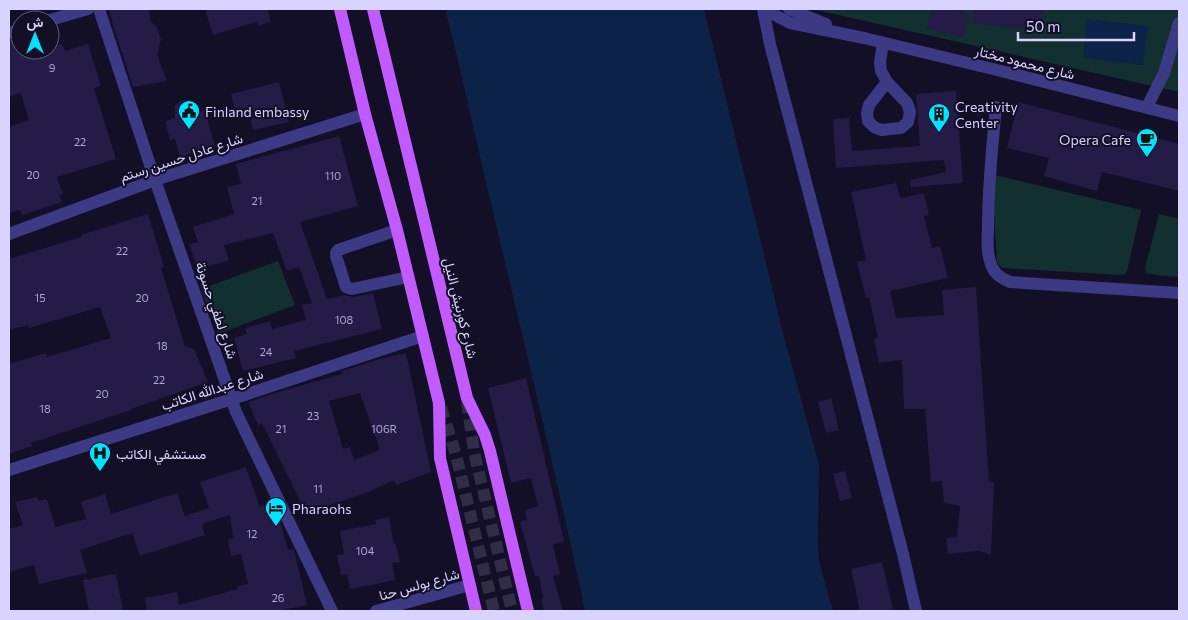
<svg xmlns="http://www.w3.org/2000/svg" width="1188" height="620" font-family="Commissioner,Vazirmatn,sans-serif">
	<rect width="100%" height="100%" fill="#130f26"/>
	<g fill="#12302f">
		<path d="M812 9H1179V92Z"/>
		<path d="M995 175 1141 210 1127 271 1125 274 1121 275 1002 268 999 265 997 261 992 180Z"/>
		<path d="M1159 214 1179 219V277L1156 275 1146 273 1145 268Z"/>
		<path d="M278 261 295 305 218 334 201 289Z"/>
	</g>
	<g fill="#0c2248">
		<path d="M445 9H704L784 337 819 465 818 544 819 561 833 611H585C557 479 525 347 494 216 477 147 463 77 445 9Z"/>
		<path d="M1087 19 1148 26 1143 65 1083 58Z"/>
	</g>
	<g fill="#241b47" fill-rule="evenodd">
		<path d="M109 9H148L150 14V20L157 28 161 39 157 55 167 81 133 87 113 25Z"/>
		<path d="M205 9H267L271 22 258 26 257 22 213 35Z"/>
		<path d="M931 9H950L969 13 964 37 927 29Z"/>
		<path d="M974 9H1043L1041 31 972 23Z"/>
		<path d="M16 39 19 50H50V47L62 44 65 51 88 44 101 86 94 88 116 159 57 177 63 194 60 195 62 202 22 215 20 210 9 213V127L29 120 21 93 9 97V41Z"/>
		<path d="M279 82 289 122 253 130 249 113 236 116 231 94Z"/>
		<path d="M956 91 963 183 911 187 910 180 946 172 944 160 836 168 833 119 849 118 852 151 920 146 916 94Z"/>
		<path d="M187 100 192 104 194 114 205 110 215 147 180 156 175 139 170 140 165 121 175 118V106L180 101Z"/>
		<path d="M1018 102 1179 144V191L1102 172 1097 191 1044 176 1049 158 1007 148Z"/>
		<path d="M339 136 358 206 300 222 327 299 344 295 353 297 373 293 382 329 294 351 296 358 243 371 234 338 247 334 245 328 270 321 272 329 306 320 302 305 312 303 299 267 287 271 273 233 224 245 229 260 198 270 189 244 198 242 193 227 234 214 227 187 241 184 236 164Z"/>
		<path d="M896 183 900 198 924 193 929 215 924 216 932 248 940 246 948 278 890 291 896 318 944 315 942 290 976 287 989 482H994L991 555 977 550V551L948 554 946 538 957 537 960 506 944 503 942 481 931 482 925 409H904L902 360 879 363 874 339 878 338 869 297 866 298 857 262 866 260 851 192Z"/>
		<path d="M148 214 164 267 161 268 185 346 194 349 208 382 131 409V410L31 443 32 446 9 454V364L46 353 47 357 111 338 100 307 29 328 28 325 9 330V259L81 237V235Z"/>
		<path d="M406 353 431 472 396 485 394 480 366 493 306 513 262 423 258 425 248 402 289 389 342 374V371L380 359ZM360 393 380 450 354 460 350 447 343 449 329 401Z"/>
		<path d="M526 378 564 541 553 545 560 574 553 576 563 611H544L541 599 543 598 539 576H535L520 522 527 519 525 510 538 506 531 478 511 483 488 388Z"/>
		<path d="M831 398 839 430 826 433 818 402Z"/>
		<path d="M246 467 260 507 271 503 281 525 288 550 293 549 295 554 307 605 278 611H147L145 598 177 592 179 605 238 589 237 586 248 584 241 554 231 556 228 540 233 538 230 515 202 524 205 535 140 556 132 533 80 550 87 573 39 584 34 565 9 572V529L23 525 15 502 37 497 39 501 47 499 55 527 86 519 81 502 105 494 111 514 177 493 185 516 209 508 200 482Z"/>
		<path d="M845 471 852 498 840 501 833 474Z"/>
		<path d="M389 517 394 544H396L400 562 392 563 395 580 350 589 347 574 341 575 337 555 344 554 340 531 376 524 375 520Z"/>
		<path d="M882 562 893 609 884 611H860L851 569Z"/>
		<path d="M116 574 123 611H89L83 580Z"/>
	</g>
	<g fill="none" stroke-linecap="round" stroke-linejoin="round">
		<g stroke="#312d47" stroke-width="12" stroke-dasharray="12 6" stroke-linecap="butt">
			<path d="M467 401 474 452 512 611"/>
			<path d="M441 407 456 455 494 611"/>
		</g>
		<g stroke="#3d3a85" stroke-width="12">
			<path d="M99 9 155 180 236 412 332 611"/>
			<path d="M763 9 770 44 903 554 916 611"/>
			<path d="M766 9 773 14 790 23 864 38 997 70 1179 116"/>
			<path d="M789 9 826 24"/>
			<path d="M50 20 88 9"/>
			<path d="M9 33 20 30"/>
			<path d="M883 43 880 62 881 71 887 82 869 105 867 113 868 121 874 127 881 130 901 128 908 122 910 112 907 103 887 82"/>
			<path d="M996 107C992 147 988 187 988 226 988 237 986 250 990 261 993 273 999 277 1010 282L1179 293"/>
			<path d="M1147 107 1164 73 1179 23"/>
			<path d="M397 230 338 250 336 253V256L345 284 346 287 352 289 408 277"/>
			<path d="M9 234 155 180 365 114"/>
			<path d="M9 470 232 399 423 336"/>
			<path d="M376 611 470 585"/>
		</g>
		<g stroke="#c25bff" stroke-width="12">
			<path d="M340 9 365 114 397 230 439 403 440 458 476 611"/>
			<path d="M373 9 467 398 485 435 490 451 528 611"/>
		</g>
	</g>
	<defs>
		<g id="civic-pin" transform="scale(1.125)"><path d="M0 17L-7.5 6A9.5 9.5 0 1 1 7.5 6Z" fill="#00e5ff" stroke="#130f26"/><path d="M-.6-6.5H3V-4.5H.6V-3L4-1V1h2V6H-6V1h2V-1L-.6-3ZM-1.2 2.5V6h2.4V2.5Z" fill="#111"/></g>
		<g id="building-pin" transform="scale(1.125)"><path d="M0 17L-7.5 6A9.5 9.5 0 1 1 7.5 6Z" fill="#00e5ff" stroke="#130f26"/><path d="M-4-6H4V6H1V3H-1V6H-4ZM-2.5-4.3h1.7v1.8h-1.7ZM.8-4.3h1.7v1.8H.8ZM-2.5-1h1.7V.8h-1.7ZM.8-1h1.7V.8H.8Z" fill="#111"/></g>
		<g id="cafe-pin" transform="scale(1.125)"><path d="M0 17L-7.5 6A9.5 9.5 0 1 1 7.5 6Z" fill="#00e5ff" stroke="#130f26"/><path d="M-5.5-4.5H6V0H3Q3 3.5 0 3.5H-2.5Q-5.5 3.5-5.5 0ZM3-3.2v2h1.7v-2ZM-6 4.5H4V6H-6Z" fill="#111"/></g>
		<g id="hospital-pin" transform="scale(1.125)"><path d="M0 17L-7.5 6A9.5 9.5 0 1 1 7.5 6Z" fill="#00e5ff" stroke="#130f26"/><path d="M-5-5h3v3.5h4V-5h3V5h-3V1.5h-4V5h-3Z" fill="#111"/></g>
		<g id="hotel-pin" transform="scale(1.125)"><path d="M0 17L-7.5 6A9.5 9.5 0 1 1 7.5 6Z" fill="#00e5ff" stroke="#130f26"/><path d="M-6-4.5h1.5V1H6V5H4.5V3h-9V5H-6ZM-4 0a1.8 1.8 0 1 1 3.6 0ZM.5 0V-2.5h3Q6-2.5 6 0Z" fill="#111"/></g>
	</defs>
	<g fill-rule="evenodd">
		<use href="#civic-pin" x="189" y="111"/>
		<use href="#building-pin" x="939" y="114"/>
		<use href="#cafe-pin" x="1147" y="139"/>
		<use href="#hospital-pin" x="100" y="453"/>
		<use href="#hotel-pin" x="276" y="508"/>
	</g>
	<g text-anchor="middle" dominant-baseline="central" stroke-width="4" stroke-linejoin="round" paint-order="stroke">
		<g font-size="11" fill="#aca6d1">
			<text x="52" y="67">9</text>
			<text x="80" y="141">22</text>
			<text x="33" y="174">20</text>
			<text x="333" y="175">110</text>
			<text x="257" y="200">21</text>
			<text x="122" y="250">22</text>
			<text x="40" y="297">15</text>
			<text x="142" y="297">20</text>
			<text x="344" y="319">108</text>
			<text x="162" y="345">18</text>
			<text x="266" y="351">24</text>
			<text x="159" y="379">22</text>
			<text x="102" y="393">20</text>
			<text x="45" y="408">18</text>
			<text x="313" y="415">23</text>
			<text x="281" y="428">21</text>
			<text x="384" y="428">106R</text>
			<text x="318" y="488">11</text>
			<text x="252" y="533">12</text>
			<text x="365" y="550">104</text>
			<text x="278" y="597">26</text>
		</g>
		<g font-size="14" fill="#d9d4ff" stroke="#130f26">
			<text transform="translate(1025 62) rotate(14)">شارع محمود مختار</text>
			<text transform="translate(181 157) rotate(-18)">شارع عادل حسين رستم</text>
			<text transform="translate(461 308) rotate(76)">شارع كورنيش النيل</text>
			<text transform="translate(217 310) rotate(71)">شارع لطفي حسونة</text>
			<text transform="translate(212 389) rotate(-18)">شارع عبدالله الكاتب</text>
			<text transform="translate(419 584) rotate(-16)">شارع بولس حنا</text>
		</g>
		<g font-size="14" fill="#d9d4ff" stroke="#130f26" text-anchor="start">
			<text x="955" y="106">Creativity<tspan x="955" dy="16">Center</tspan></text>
			<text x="205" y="111">Finland embassy</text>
			<text x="1131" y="139" text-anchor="end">Opera Cafe</text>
			<text x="116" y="453">مستشفي الكاتب</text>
			<text x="292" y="508">Pharaohs</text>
		</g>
	</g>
	<rect width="1188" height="620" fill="none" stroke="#d9d4ff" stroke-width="20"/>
	<g transform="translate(35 35)"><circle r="24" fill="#130f26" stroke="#625e7d"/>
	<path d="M0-4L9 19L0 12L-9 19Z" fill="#00e5ff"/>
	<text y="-8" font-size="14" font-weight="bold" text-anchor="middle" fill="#d9d4ff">ش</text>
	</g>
	<path d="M1018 32v8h116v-8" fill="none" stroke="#d9d4ff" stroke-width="2.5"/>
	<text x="1026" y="32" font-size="15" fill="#d9d4ff" stroke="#130f26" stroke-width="4" paint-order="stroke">50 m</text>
</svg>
